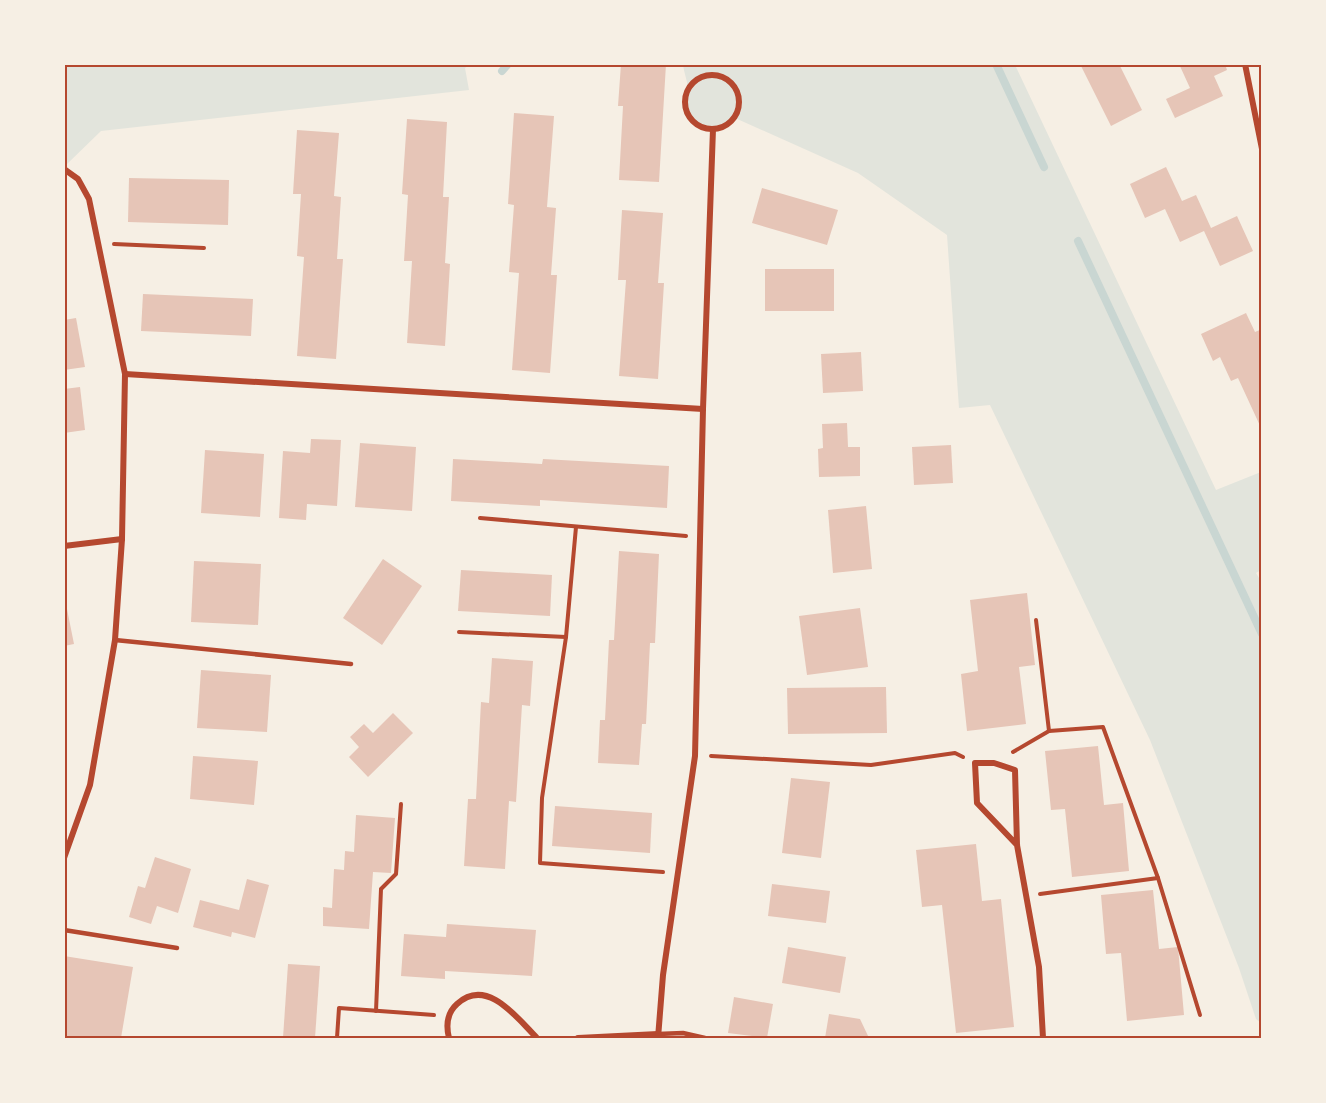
<svg xmlns="http://www.w3.org/2000/svg" width="1326" height="1103" font-family="'PT Sans Narrow',sans-serif">
	<rect width="100%" height="100%" fill="#f6efe4"/>
	<g fill="#e2e4dc">
		<path d="M65 64 469 65 465 68 469 90 101 131 65 166Z"/>
		<path d="M683 65H1015L1216 490 1261 472V570L1256 573 1262 583 1261 1023 1256 1019 1239 968 1150 740 990 405 959 408 947 235 858 173 735 118C718 132 691 133 686 107 685 100 688 94 688 88 687 80 684 72 683 65Z"/>
	</g>
	<g fill="none" stroke-linecap="round" stroke-linejoin="round">
		<g stroke="#c9d6d2" stroke-width="8">
			<path d="M996 64 1044 167"/>
			<path d="M502 71 508 64"/>
			<path d="M1078 241 1262 634"/>
		</g>
	</g>
	<g fill="#e6c5b7">
		<path d="M621 64H666L659 182 619 180 623 106H618Z"/>
		<path d="M1080 64H1119L1142 110 1111 126Z"/>
		<path d="M1179 64H1225L1227 70 1214 76 1223 96 1175 118 1166 99 1190 88Z"/>
		<path d="M514 113 554 116 547 207 556 208 551 275H557L550 373 512 370 519 273 509 272 514 205 508 204Z"/>
		<path d="M407 119 447 122 443 197H449L445 263 450 264 445 346 407 343 412 261H404L408 195 402 194Z"/>
		<path d="M297 130 339 133 334 196 341 197 337 259H343L336 359 297 356 304 257 297 256 301 194H293Z"/>
		<path d="M1166 167 1182 201 1196 195 1211 228 1237 216 1253 251 1220 266 1204 231 1180 242 1165 209 1145 218 1130 184Z"/>
		<path d="M129 178 229 180 228 225 128 222Z"/>
		<path d="M762 188 838 210 827 245 752 223Z"/>
		<path d="M622 210 663 213 658 283H664L658 379 619 376 626 280H618Z"/>
		<rect x="765" y="269" width="69" height="42"/>
		<path d="M143 294 253 299 251 336 141 331Z"/>
		<path d="M1246 313 1255 332 1262 329V430L1238 378 1231 381 1220 357 1213 361 1201 334Z"/>
		<path d="M76 318 85 367 64 370V320Z"/>
		<path d="M861 352 863 391 823 393 821 354Z"/>
		<path d="M80 387 85 430 64 433V389Z"/>
		<path d="M847 423 848 447H860V476L819 477 818 449 823 448 822 424Z"/>
		<path d="M311 439 341 440 337 506 307 504 306 520 279 518 283 451 310 453Z"/>
		<path d="M360 443 416 447 412 511 355 507Z"/>
		<path d="M951 445 953 483 914 485 912 447Z"/>
		<path d="M205 450 264 454 260 517 201 513Z"/>
		<path d="M453 459 542 464 543 459 669 466 667 508 540 500V506L451 501Z"/>
		<path d="M866 506 872 569 833 573 828 510Z"/>
		<path d="M619 551 659 554 655 643H650L646 724H642L639 765 598 763 600 720H605L609 640H614Z"/>
		<path d="M383 559 422 586 382 645 343 618Z"/>
		<path d="M194 561 261 564 258 625 191 622Z"/>
		<path d="M461 570 552 575 550 616 458 611Z"/>
		<path d="M1027 593 1035 665 1019 667 1026 724 967 731 961 674 978 671 970 600Z"/>
		<path d="M64 594 74 644 64 646Z"/>
		<path d="M860 608 868 667 807 675 799 616Z"/>
		<path d="M492 658 533 661 530 706 522 705 516 802 509 801 505 869 464 866 468 799H476L481 702 489 703Z"/>
		<path d="M201 670 271 675 267 732 197 728Z"/>
		<path d="M886 687 887 733 788 734 787 688Z"/>
		<path d="M393 713 413 733 368 777 349 757 359 747 350 737 364 724 373 733Z"/>
		<path d="M1098 746 1104 805 1123 803 1129 871 1072 877 1065 809 1051 810 1045 751Z"/>
		<path d="M193 756 258 761 254 805 190 799Z"/>
		<path d="M791 778 830 782 821 858 782 853Z"/>
		<path d="M555 806 652 813 650 853 552 846Z"/>
		<path d="M356 815 395 818 391 873 373 872 369 929 323 926V907L332 908 334 869 344 870 345 851 354 852Z"/>
		<path d="M976 844 982 901 1001 899 1014 1027 956 1033 942 905 922 907 916 850Z"/>
		<path d="M155 857 191 869 178 913 157 906 151 924 129 917 138 886 145 888Z"/>
		<path d="M247 879 269 885 255 938 232 932 231 937 193 927 200 900 239 910Z"/>
		<path d="M772 884 830 891 826 923 768 916Z"/>
		<path d="M1153 890 1159 949 1178 947 1184 1015 1127 1021 1121 953 1106 954 1101 895Z"/>
		<path d="M447 924 536 930 532 976 445 971V979L401 976 404 934 446 937Z"/>
		<path d="M788 947 846 957 840 993 782 983Z"/>
		<path d="M64 956 133 967 121 1038H64Z"/>
		<path d="M288 964 320 966 315 1038H283Z"/>
		<path d="M734 997 773 1004 767 1038 728 1033Z"/>
		<path d="M829 1014 860 1019 869 1038H825Z"/>
	</g>
	<g fill="none" stroke-linecap="round" stroke-linejoin="round">
		<g stroke="#b5482f" stroke-width="4">
			<path d="M114 244 204 248"/>
			<path d="M480 518 686 536"/>
			<path d="M576 527 566 637 542 798 540 863 663 872"/>
			<path d="M1036 620 1049 731"/>
			<path d="M459 632 566 637"/>
			<path d="M1013 752 1049 731 1103 727 1158 878"/>
			<path d="M711 756 871 765 955 753 963 757"/>
			<path d="M1040 894 1158 878 1200 1015"/>
			<path d="M376 1011 381 889 396 874 401 804"/>
			<path d="M337 1038 339 1008 434 1015"/>
		</g>
		<g stroke="#b5482f" stroke-width="4.5">
			<path d="M115 640 351 664"/>
			<path d="M64 930 177 948"/>
			<path d="M658 1034 683 1033 705 1038"/>
		</g>
		<g stroke="#b5482f" stroke-width="6">
			<path d="M1245 64 1262 149"/>
			<circle cx="712" cy="102" r="27"/>
			<path d="M64 169 78 179 89 199 125 374 122 539 115 640 90 785 64 858"/>
			<path d="M125 374 703 409"/>
			<path d="M64 546 122 539"/>
			<path d="M1017 845 977 803 975 763H994L1015 770 1017 845 1039 967 1043 1038"/>
			<path d="M449 1038C446 1026 447 1013 457 1004 487 976 518 1019 537 1038"/>
			<path d="M578 1038 658 1034"/>
			<path d="M658 1038 663 975 695 756 703 409 713 129"/>
		</g>
	</g>
	<rect width="1326" height="1103" fill="none" stroke="#f6efe4" stroke-width="132"/>
	<rect x="66" y="66" width="1194" height="971" fill="none" stroke="#b5482f" stroke-width="2"/>
</svg>
